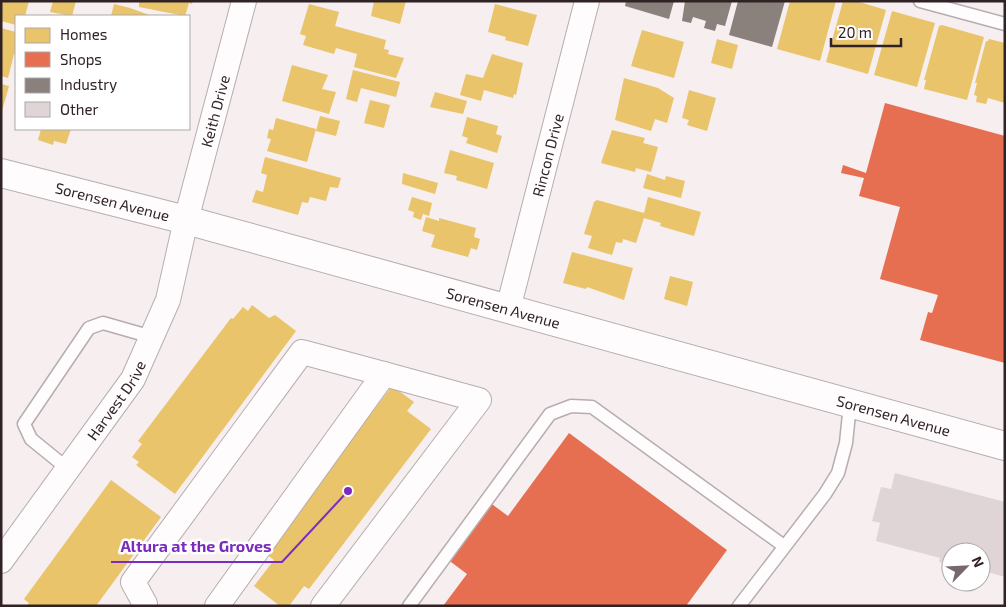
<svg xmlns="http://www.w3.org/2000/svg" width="1006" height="607" font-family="'Exo 2',sans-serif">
	<rect width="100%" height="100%" fill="#f6eeef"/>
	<g fill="#e9c46a">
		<path d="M1 1H29L25 16H16V25L1 21Z"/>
		<path d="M53 1H76L72 16 50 12Z"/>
		<path d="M139 1H193L192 4 189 3 185 16 139 7Z"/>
		<path d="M374 1H406L400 24 371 16Z"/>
		<path d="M790 1H836L820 61 777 49Z"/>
		<path d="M843 1H856L886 10 868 74 826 62Z"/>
		<path d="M114 4 130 8 152 16H111Z"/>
		<path d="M309 4 339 12 335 26 386 40 384 49 389 50 388 54 404 58 396 78 354 67 357 54 336 48 334 54 303 45 306 36 300 34Z"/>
		<path d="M495 4 537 15 528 46 505 40 506 37 488 32Z"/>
		<path d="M892 11 935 23 917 87 874 75Z"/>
		<path d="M942 25 984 37 967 100 924 89 926 80H924L939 26Z"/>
		<path d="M1 28 16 32V54H14L8 78 1 76Z"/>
		<path d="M642 30 684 42 674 78 631 66Z"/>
		<path d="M717 39 738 45 732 69 711 63Z"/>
		<path d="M989 39 1005 43V103L988 98 986 104 976 102 977 96 974 95 977 83H975L986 41H988Z"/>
		<path d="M492 54 523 63 516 95 514 94 513 98 484 90 481 101 460 95 466 74 483 78Z"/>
		<path d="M292 65 328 75 322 89 336 92 329 114 282 101Z"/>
		<path d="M353 70 400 82 396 97 361 88 357 102 346 99Z"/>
		<path d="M624 78 658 88 674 98 667 123 655 119 651 131 615 120Z"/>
		<path d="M1 84 9 86 2 111H1Z"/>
		<path d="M689 90 716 98 707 131 687 125 689 120 682 118Z"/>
		<path d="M435 92 467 101 463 114 430 107Z"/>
		<path d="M370 100 390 105 384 128 364 123Z"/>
		<path d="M320 116 340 121 336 136 316 131Z"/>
		<path d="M467 117 498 126 496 134 502 136 497 153 466 143 468 138 462 136Z"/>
		<path d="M276 118 316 129 307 162 267 151 271 139 267 138 269 129 273 130Z"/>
		<path d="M41 129H71L66 144 54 141 53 145 38 140Z"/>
		<path d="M612 130 645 138 643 143 658 147 651 172 636 168 635 172 601 163Z"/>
		<path d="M450 150 494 163 487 189 456 180 457 176 444 173Z"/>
		<path d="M265 157 341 178 338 188 330 187 326 201 310 197 308 203 302 202 298 215 252 202 256 190 263 192 267 175 261 173Z"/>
		<path d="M403 173 438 183 435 194 402 184Z"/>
		<path d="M647 174 665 180 666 176 685 181 681 198 643 188Z"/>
		<path d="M412 197 432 203 429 216 423 214 421 220 413 217 414 212 408 210Z"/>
		<path d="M648 197 701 212 694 236 660 226 661 223 644 218 636 243 623 239 622 243 616 242 612 255 588 248 592 236 584 234 594 202 597 200 644 213Z"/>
		<path d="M426 217 439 221V218L476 228 474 237 480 239 477 250 471 248 468 257 431 247 435 235 422 231Z"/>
		<path d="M572 252 633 268 624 300 587 287 586 289 563 283Z"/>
		<path d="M670 276 693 282 687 306 664 299Z"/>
		<path d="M252 305 269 318 275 315 296 331 175 494 136 465 139 462 132 457 142 444 138 441 231 318 233 319 243 307 248 311Z"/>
		<path d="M392 386 414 402 407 411 431 429 309 589 304 586 289 606H280L254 586 274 560 265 553Z"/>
		<path d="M111 480 161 517 96 606H27L29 603 24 599Z"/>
	</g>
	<g fill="#e76f51">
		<path d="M885 103 1005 136V363L920 340 928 312 932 313 938 295 880 279 900 207 859 196 864 178 841 173 843 165 866 173Z"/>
		<path d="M569 433 727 550 686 606H443L467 574 447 559 489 502 508 516Z"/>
	</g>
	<g fill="#8a817c">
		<path d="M626 1H674L669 19 625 6Z"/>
		<path d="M685 1H732L725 26 717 24 715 31 704 28 706 21 693 17 691 23 682 21Z"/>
		<path d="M738 1H785L772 47 729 35Z"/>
	</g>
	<path fill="#dfd5d7" d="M895 473 1005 502V577L984 571 981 573V552H951V565L939 562 940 558 876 541 880 523 872 521 881 487 891 489Z"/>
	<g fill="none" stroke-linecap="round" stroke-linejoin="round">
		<g stroke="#b7adaf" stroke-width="15">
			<g id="service">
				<path d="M920 1 1005 24"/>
				<path d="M68 469 31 439 24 424 89 328 103 323 152 337"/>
				<path d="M409 606 550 414 571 406 592 407 784 546"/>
				<path d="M739 606 825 494 838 473 846 443 850 404"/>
			</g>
		</g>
		<g stroke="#b7adaf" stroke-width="26">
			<g id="minor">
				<path id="s1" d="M508 309 587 1"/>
				<path id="s2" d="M1 561 133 379 168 300 186 220 244 1"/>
				<path d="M145 604 133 582 302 352 384 374 217 606"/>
				<path d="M323 606 479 400 384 374"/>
			</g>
		</g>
		<g stroke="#b7adaf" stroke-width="30">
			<g id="tertiary">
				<path id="s3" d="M1 173 186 220 1005 446"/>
			</g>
		</g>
		<use href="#service" stroke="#fefcfd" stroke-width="12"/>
		<use href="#minor" stroke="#fefcfd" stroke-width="24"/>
		<use href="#tertiary" stroke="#fefcfd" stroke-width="28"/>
	</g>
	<g text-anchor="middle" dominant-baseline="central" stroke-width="5" stroke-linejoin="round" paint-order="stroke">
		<g font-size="15" fill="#302225" stroke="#fff">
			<text stroke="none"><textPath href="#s2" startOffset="506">Keith Drive</textPath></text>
			<text stroke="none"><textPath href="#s1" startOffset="159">Rincon Drive</textPath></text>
			<text stroke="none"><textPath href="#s3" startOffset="115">Sorensen Avenue</textPath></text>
			<text stroke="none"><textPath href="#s3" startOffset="520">Sorensen Avenue</textPath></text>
			<text stroke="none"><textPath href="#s2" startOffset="198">Harvest Drive</textPath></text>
			<text stroke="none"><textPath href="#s3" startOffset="925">Sorensen Avenue</textPath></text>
		</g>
	</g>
	<path fill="none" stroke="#7b2cbf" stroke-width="2" d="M348 491L282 562H111"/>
	<circle fill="#7b2cbf" stroke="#fff" stroke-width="2" cx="348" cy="491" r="5"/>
	<g font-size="16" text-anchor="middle" font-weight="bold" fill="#7b2cbf" stroke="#fff" stroke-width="5" stroke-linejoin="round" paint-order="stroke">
		<text x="196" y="552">Altura at the Groves</text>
	</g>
	<rect width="1006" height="607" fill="none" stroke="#302225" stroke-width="5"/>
	<rect x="15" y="15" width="175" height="115" fill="#ffffff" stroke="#aca7a8"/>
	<rect x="25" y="28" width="25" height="15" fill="#e9c46a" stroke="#aca7a8"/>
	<text x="60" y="40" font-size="15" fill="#302225">Homes</text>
	<rect x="25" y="52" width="25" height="15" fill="#e76f51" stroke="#aca7a8"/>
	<text x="60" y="65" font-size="15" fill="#302225">Shops</text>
	<rect x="25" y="78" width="25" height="15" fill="#8a817c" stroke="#aca7a8"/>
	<text x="60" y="90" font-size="15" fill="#302225">Industry</text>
	<rect x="25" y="102" width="25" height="15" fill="#dfd5d7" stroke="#aca7a8"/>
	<text x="60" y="115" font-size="15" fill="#302225">Other</text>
	<g transform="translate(966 567) rotate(66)"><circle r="24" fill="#ffffff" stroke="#aca7a8"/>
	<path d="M0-4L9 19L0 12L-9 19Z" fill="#75696c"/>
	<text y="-8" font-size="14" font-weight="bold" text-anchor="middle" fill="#302225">N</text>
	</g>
	<path d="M831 38v8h70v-8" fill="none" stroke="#302225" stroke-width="2.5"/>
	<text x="838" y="38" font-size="15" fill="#302225" stroke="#ffffff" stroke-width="4" paint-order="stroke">20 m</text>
</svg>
